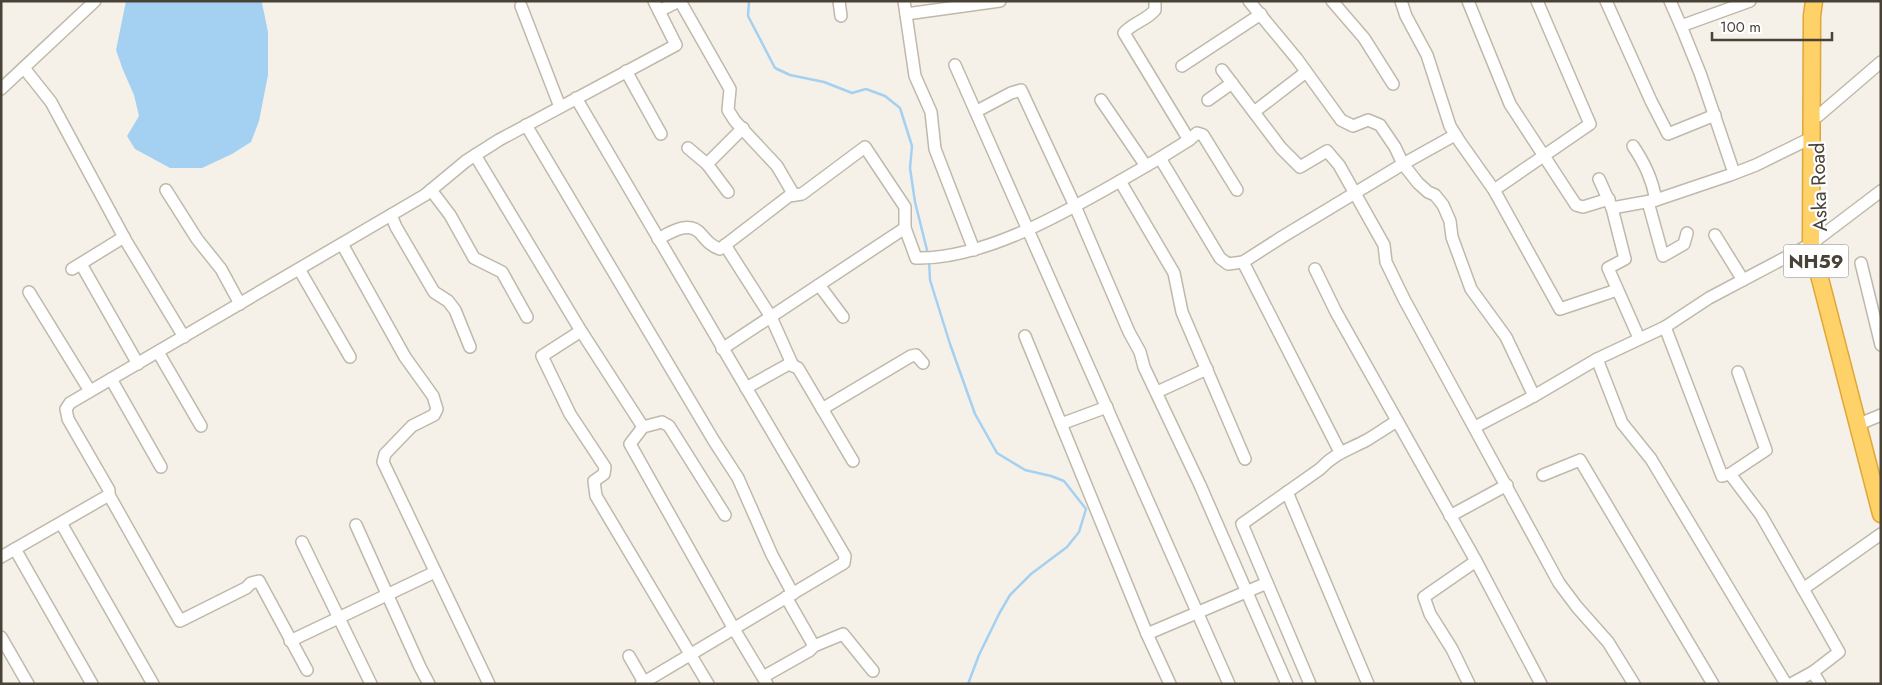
<svg xmlns="http://www.w3.org/2000/svg" width="1882" height="685" font-family="Jost,sans-serif">
	<rect width="100%" height="100%" fill="#f5f1e9"/>
	<path fill="#a4d0f2" d="M126 1H261L262 3 268 32V75L259 121 251 142 232 154 202 168H170L135 149 127 136 139 116 134 95 123 70 116 50Z"/>
	<g fill="none" stroke-linecap="round" stroke-linejoin="round">
		<g stroke="#a4d0f2" stroke-width="2.5">
			<path d="M749 1 748 16 775 68 790 75 824 82 852 93 866 89 885 96 900 108 912 146 910 168 915 202 928 254"/>
			<path d="M929 259 930 280 950 344 975 414 997 453 1025 470 1051 476 1064 481 1086 509 1079 532 1067 547 1031 574 1010 595 999 614 979 655 968 684"/>
		</g>
		<g stroke="#c0b9ab" stroke-width="14">
			<g id="minor">
				<path d="M680 1 730 89 728 110 735 121 777 166 794 195"/>
				<path d="M839 1 841 16"/>
				<path d="M904 1 915 76 931 112 935 149 974 250"/>
				<path d="M1155 1V10C1147 20 1132 23 1124 33L1189 140 1160 158 1220 258 1228 264 1243 262"/>
				<path d="M1249 1 1297 59 1341 120 1353 126 1368 120 1380 125 1395 147 1403 164 1282 237 1243 262 1340 452"/>
				<path d="M1332 1 1364 38 1393 84"/>
				<path d="M1401 1 1406 16 1427 55 1450 126 1460 142 1494 190 1560 309 1617 290"/>
				<path d="M1468 1 1510 104 1576 205 1583 207 1609 199"/>
				<path d="M1606 1 1651 101 1668 134 1715 115"/>
				<path d="M1670 1 1681 26 1750 1"/>
				<path d="M521 6 560 107"/>
				<path d="M659 11 679 1"/>
				<path d="M906 14 1000 1"/>
				<path d="M1681 26 1700 73 1734 173"/>
				<path d="M955 65 1229 684"/>
				<path d="M1182 66 1261 14"/>
				<path d="M24 68 51 102 126 241 184 337"/>
				<path d="M1222 70 1281 148 1300 167 1327 151 1339 165 1384 245 1386 262 1404 299 1559 583 1577 607 1608 642 1634 684"/>
				<path d="M626 71 661 134"/>
				<path d="M1 89 95 1"/>
				<path d="M576 98 845 556 844 563 641 684"/>
				<path d="M1101 100 1146 166"/>
				<path d="M1208 100 1232 83"/>
				<path d="M977 111 1011 93 1021 90 1075 206 1129 332 1140 352 1144 367 1200 485 1287 684"/>
				<path d="M1254 112 1306 72"/>
				<path d="M1818 116 1881 62"/>
				<path d="M526 125 714 441 738 478 772 555 793 594"/>
				<path d="M1455 135 1403 164 1418 183 1428 192 1435 195 1443 205 1450 221 1452 237 1471 289 1506 337 1534 396"/>
				<path d="M1189 140 1197 133 1203 135 1237 190"/>
				<path d="M1633 146C1645 164 1652 179 1656 200"/>
				<path d="M688 148 707 164 728 192"/>
				<path d="M475 155 581 331 643 427"/>
				<path d="M707 164 743 128"/>
				<path d="M1599 179 1612 208 1625 259 1608 268 1639 338"/>
				<path d="M1120 181 1174 273 1182 312 1245 459"/>
				<path d="M166 190 197 239 221 269 240 304"/>
				<path d="M431 190 450 215 474 258 502 272 527 317"/>
				<path d="M1494 190 1590 124 1537 1"/>
				<path d="M1648 202 1663 256 1684 244 1687 233"/>
				<path d="M1612 208 1656 200 1730 175 1756 165 1811 138"/>
				<path d="M391 215 396 227 434 292 448 301 455 310 470 347"/>
				<path d="M1715 235 1743 280"/>
				<path d="M658 239C671 232 689 220 701 234 707 241 711 246 720 249L789 196 802 194 865 147 905 207V228L916 258C994 260 1093 196 1160 158"/>
				<path d="M342 244 405 357 433 396 437 409 434 415 412 426 385 454 383 462 489 684"/>
				<path d="M725 245 771 317 793 366"/>
				<path d="M1861 263 1881 345"/>
				<path d="M81 264 138 364"/>
				<path d="M72 269 124 237"/>
				<path d="M299 269 350 357"/>
				<path d="M1315 269 1336 312 1476 561 1541 684"/>
				<path d="M819 285 843 317"/>
				<path d="M29 292 90 391"/>
				<path d="M1665 327 1722 476 1730 474 1766 450 1738 372"/>
				<path d="M581 331 542 356 570 414 605 467 604 474 594 481 596 496 708 684"/>
				<path d="M1025 336 1147 634"/>
				<path d="M722 349 905 228"/>
				<path d="M158 352 201 426"/>
				<path d="M1597 359 1622 423 1651 459 1786 684"/>
				<path d="M111 379 161 467"/>
				<path d="M746 388 789 364 798 368 853 461"/>
				<path d="M1157 392 1207 369"/>
				<path d="M822 409 911 356 916 355 923 363"/>
				<path d="M1864 422 1881 415"/>
				<path d="M1061 424 1107 407"/>
				<path d="M1475 427 1534 396 1597 359 1665 327 1709 298 1811 244 1881 191"/>
				<path d="M1730 474 1761 515 1839 652 1813 672 1791 684"/>
				<path d="M1543 475 1580 460 1713 684"/>
				<path d="M1287 492 1368 684"/>
				<path d="M109 495 180 621 246 588 251 583 259 581 307 670"/>
				<path d="M725 515 669 426 662 422 643 427 630 444 734 629 767 684"/>
				<path d="M1450 516 1507 485"/>
				<path d="M61 523 153 684"/>
				<path d="M356 525 420 667 429 684"/>
				<path d="M302 542 371 684"/>
				<path d="M15 549 92 684"/>
				<path d="M1 557 109 495V490L68 419 66 409 70 403 425 195 466 161 499 140 676 45 654 1"/>
				<path d="M1803 589 1881 534"/>
				<path d="M786 597 814 646"/>
				<path d="M1 637 28 684"/>
				<path d="M290 641 435 572"/>
				<path d="M629 656 645 684"/>
				<path d="M1813 672 1820 684"/>
				<path d="M763 677 809 651 814 646 843 634 873 671"/>
				<path d="M1170 684 1147 634 1267 583"/>
				<path d="M1310 684 1242 524 1320 469C1335 453 1348 450 1367 440 1377 434 1387 427 1397 421"/>
				<path d="M1469 684 1452 649 1430 614 1424 597 1476 561"/>
			</g>
		</g>
		<g stroke="#e0a737" stroke-width="19">
			<path id="highway" d="M1814 1 1812 16 1811 244 1881 514"/>
		</g>
		<use href="#minor" stroke="#fff" stroke-width="11"/>
		<use href="#highway" stroke="#ffd169" stroke-width="16"/>
	</g>
	<g text-anchor="middle" dominant-baseline="central" stroke-width="4.5" stroke-linejoin="round" paint-order="stroke">
		<rect fill="#fff" stroke="#7f7b73" stroke-width="1" x="1783.5" y="244.5" width="65" height="33" rx="4"/>
		<g font-size="19" font-weight="bold" fill="#484237">
			<text x="1816" y="261">NH59</text>
		</g>
		<g font-size="20" fill="#484237" stroke="#fff">
			<text transform="translate(1819 187) rotate(-92)">Aska Road</text>
		</g>
	</g>
	<rect width="1882" height="685" fill="none" stroke="#484237" stroke-width="5"/>
	<path d="M1712 32v8h120v-8" fill="none" stroke="#484237" stroke-width="2.5"/>
	<text x="1720" y="32" font-size="15" fill="#484237" stroke="#ffffff" stroke-width="4" paint-order="stroke">100 m</text>
</svg>
